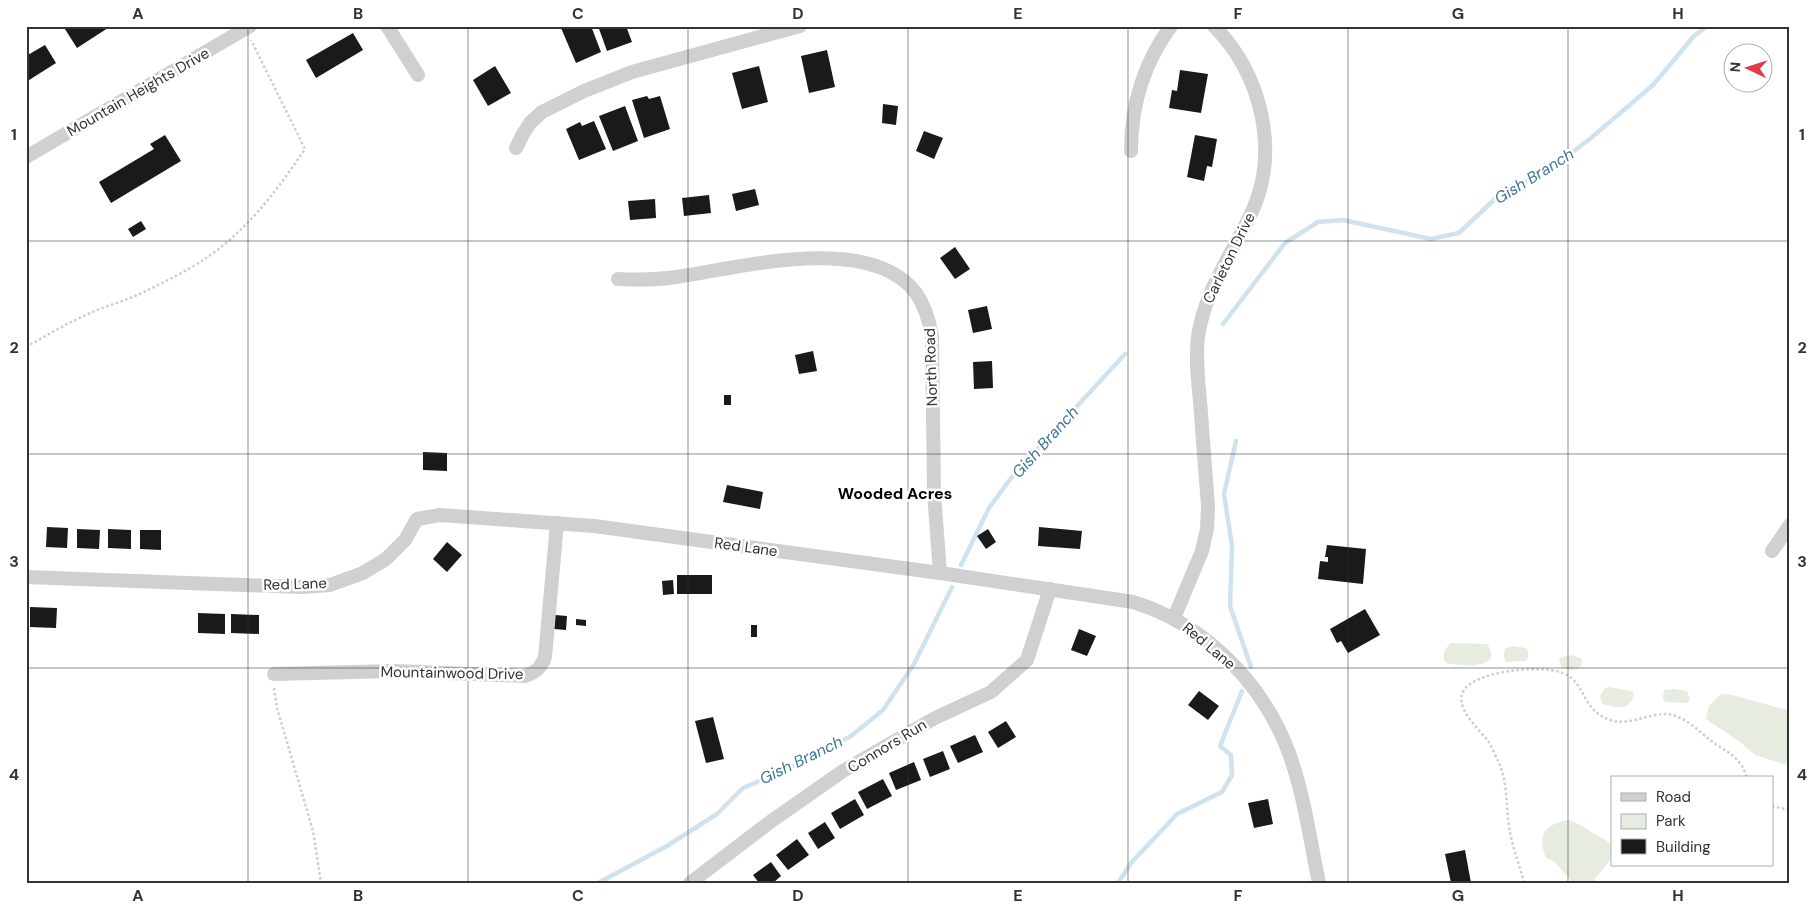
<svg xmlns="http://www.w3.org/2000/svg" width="1816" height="909" font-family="'DM Sans',sans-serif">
	<rect width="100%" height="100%" fill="#fff"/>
	<g fill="#e6ecdf">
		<path d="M1451 643 1487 644C1505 670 1460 666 1446 663 1441 656 1445 648 1451 643Z"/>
		<path d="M1511 646 1526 648 1528 652V658L1525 661 1506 662C1503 657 1504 654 1505 649Z"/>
		<path d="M1572 655 1582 659C1584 672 1569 671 1561 667L1559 660 1561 657Z"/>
		<path d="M1608 687 1631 691 1634 693C1631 710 1618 709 1603 704L1600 696 1604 689Z"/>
		<path d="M1673 689 1687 691 1690 699 1687 703 1665 702 1663 698 1664 690Z"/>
		<path d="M1721 694 1732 695 1790 711V766L1755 755 1740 742 1706 719 1709 706Z"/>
		<path d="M1569 820C1578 823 1585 828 1593 833 1597 836 1604 838 1607 841 1622 853 1603 869 1595 878V883H1573L1555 862 1546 858C1537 834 1545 824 1569 820Z"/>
	</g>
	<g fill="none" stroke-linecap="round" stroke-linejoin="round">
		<g stroke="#cfe2ee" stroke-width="4.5">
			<path d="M1223 324 1285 243 1318 222 1343 220 1431 239 1459 233 1499 195 1552 168 1591 138 1653 85 1694 36 1707 26"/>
			<path d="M1236 441 1224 494 1232 546 1230 606 1251 667"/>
			<path d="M961 565 989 508 1011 478 1125 354"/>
			<path d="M598 883 667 846 717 814 743 788 789 768 851 736 883 710 914 664 952 587"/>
			<path d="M1118 883 1131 863 1177 814 1222 792 1232 775 1231 755 1220 746 1242 691"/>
		</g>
	</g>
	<g fill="#1a1a1a">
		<path d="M63 26H111L77 48Z"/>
		<path d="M566 26H591L601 52 576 63 561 28Z"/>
		<path d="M598 26H626L632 42 607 51Z"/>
		<path d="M353 33 363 50 316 78 306 60Z"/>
		<path d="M45 45 56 63 26 82V56Z"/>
		<path d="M827 50 835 87 809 93 801 56Z"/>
		<path d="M495 66 511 93 488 106 473 80Z"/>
		<path d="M759 66 768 102 742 109 732 73Z"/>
		<path d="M1180 70 1208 74 1201 113 1169 108 1172 90 1177 91Z"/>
		<path d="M647 96 649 99 660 96 670 129 644 138 632 100Z"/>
		<path d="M883 104 898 106 896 125 882 123Z"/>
		<path d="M625 106 638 141 613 151 599 116Z"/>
		<path d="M594 121 606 149 579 160 566 129 580 122 582 126Z"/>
		<path d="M924 131 943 138 934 159 916 151Z"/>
		<path d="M165 135 181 161 111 203 99 182 154 149 150 144Z"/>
		<path d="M1195 135 1217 139 1212 167 1207 166 1204 181 1187 177Z"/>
		<path d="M755 189 759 205 736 211 732 194Z"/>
		<path d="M709 195 711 213 684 216 682 198Z"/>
		<path d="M655 199 656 218 630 220 628 201Z"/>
		<path d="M141 221 146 229 133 237 128 229Z"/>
		<path d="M955 247 970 269 955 279 940 258Z"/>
		<path d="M987 306 992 329 973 333 968 310Z"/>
		<path d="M813 351 817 371 799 374 795 355Z"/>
		<path d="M992 361 993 388 974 389 973 362Z"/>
		<rect x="724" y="395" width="7" height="10"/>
		<path d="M423 452 447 453V471L423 470Z"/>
		<path d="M727 485 763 492 760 509 723 502Z"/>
		<path d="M47 527 68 528 67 548 46 547Z"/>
		<path d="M1039 527 1082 531 1080 549 1038 546Z"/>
		<path d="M77 529 100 530 99 549 77 548Z"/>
		<path d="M108 529 131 530V549L108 548Z"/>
		<path d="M988 529 996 542 986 549 977 536Z"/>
		<path d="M140 530H161V550L140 549Z"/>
		<path d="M447 542 462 555 447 572 433 559Z"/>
		<path d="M1327 545 1366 549 1363 584 1318 579 1320 561 1328 562V557H1325Z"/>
		<rect x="677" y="575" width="35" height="19"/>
		<path d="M673 580 674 594 663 595 662 581Z"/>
		<path d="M30 607 57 608 56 628 30 627Z"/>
		<path d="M1365 609 1380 635 1348 653 1341 641 1337 643 1330 629Z"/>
		<path d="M198 613 225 614V634L198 633Z"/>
		<path d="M231 614 259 615V634L231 633Z"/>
		<path d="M555 615 567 616 566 630 554 629Z"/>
		<path d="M576 619 586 620V626L576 625Z"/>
		<rect x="751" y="625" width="6" height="12"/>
		<path d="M1079 629 1096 636 1087 656 1071 650Z"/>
		<path d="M1199 691 1219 706 1208 720 1188 705Z"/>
		<path d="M713 717 724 759 706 763 695 721Z"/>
		<path d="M1006 721 1016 737 998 748 988 732Z"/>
		<path d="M975 735 983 752 958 763 950 746Z"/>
		<path d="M943 751 950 769 930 777 923 759Z"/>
		<path d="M914 762 921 780 896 790 889 773Z"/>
		<path d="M883 779 892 796 867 809 858 792Z"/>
		<path d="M855 799 864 815 840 829 831 813Z"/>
		<path d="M1268 799 1273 824 1254 828 1248 803Z"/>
		<path d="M825 822 835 838 818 849 808 833Z"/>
		<path d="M797 839 809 855 788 870 776 855Z"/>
		<path d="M1465 850 1471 883H1451L1445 854Z"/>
		<path d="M771 862 781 876 773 883H759L753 875Z"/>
	</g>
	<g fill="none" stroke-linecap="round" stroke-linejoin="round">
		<g stroke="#cdcdcd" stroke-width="2.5" stroke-dasharray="2.5 2.5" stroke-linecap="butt">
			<path d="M26 347C47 335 68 323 90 313 108 305 128 300 146 291 166 281 191 269 209 256 249 228 278 189 305 149L251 40"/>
			<path d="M274 688 277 708 313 831 321 883"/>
			<path d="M1772 806 1790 810"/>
			<path d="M1524 883C1520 866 1513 849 1510 832 1505 808 1509 783 1498 761 1495 755 1492 747 1488 741 1479 729 1453 707 1464 690 1477 670 1548 663 1567 675 1587 687 1582 710 1610 720 1626 726 1646 715 1663 714 1683 713 1699 732 1714 743 1722 749 1732 753 1738 761 1743 766 1745 772 1747 778"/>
		</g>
		<g stroke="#d0d0d0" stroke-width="14">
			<path d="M387 26 418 75"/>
			<path d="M516 148 523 134 530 123 542 112 584 91 632 72 800 26"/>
			<path d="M1131 151C1131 105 1143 64 1171 26"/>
			<path d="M26 157 250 26"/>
			<path d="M618 279C637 280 657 280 676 277 739 268 870 232 916 293 925 306 929 320 932 335L934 493 940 573"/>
			<path d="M1772 551 1790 525"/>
			<path d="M26 577 300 587 330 585 363 573 386 559 405 540 417 519 440 515 594 526 940 573 1133 602C1205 624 1263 683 1289 753 1304 794 1310 840 1319 883"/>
			<path d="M1174 618 1202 551 1207 529 1208 507C1206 476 1203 444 1201 413 1199 387 1195 362 1198 337 1204 292 1231 256 1250 216 1281 153 1262 75 1214 26"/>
			<path d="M274 674 394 671 525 676C536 672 541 668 545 657L557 523"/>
			<path d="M690 883 770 822 843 771 935 718 991 692 1027 660 1050 589"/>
		</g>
	</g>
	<path fill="none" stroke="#333" stroke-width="1" stroke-opacity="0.55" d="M248 26V883M468 26V883M688 26V883M908 26V883M1128 26V883M1348 26V883M1568 26V883M26 241H1790M26 454H1790M26 668H1790"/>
	<g text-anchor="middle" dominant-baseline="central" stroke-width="5" stroke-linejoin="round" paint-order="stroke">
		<g font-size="15" fill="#333" stroke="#fff">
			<text transform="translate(138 92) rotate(-30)">Mountain Heights Drive</text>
			<text transform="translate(1229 258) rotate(-64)">Carleton Drive</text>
			<text transform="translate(931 367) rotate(-92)">North Road</text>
			<text transform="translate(746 547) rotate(8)">Red Lane</text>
			<text transform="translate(295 584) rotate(-2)">Red Lane</text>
			<text transform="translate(1209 646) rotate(40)">Red Lane</text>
			<text transform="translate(452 673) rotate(1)">Mountainwood Drive</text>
			<text transform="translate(887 746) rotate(-31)">Connors Run</text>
		</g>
		<g font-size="16" font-style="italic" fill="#3f7597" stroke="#fff">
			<text transform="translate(1534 176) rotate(-32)">Gish Branch</text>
			<text transform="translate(1045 442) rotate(-48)">Gish Branch</text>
			<text transform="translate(801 760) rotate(-26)">Gish Branch</text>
		</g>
		<g font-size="16" font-weight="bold" fill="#000" stroke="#fff">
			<text x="895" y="493">Wooded Acres</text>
		</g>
	</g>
	<rect width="1816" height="909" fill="none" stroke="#ffffff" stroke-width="55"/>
	<rect x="1611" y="776" width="162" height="90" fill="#ffffff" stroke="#adadad"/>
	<rect x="1621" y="793" width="25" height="8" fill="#d0d0d0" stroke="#adadad"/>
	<text x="1656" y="802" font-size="15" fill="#333333">Road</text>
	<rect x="1621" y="814" width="25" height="15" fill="#e6ecdf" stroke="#adadad"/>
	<text x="1656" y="826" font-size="15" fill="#333333">Park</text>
	<rect x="1621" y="839" width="25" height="15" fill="#1a1a1a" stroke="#adadad"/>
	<text x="1656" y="852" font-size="15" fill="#333333">Building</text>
	<g transform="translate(1748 68) rotate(274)"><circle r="24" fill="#ffffff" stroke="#adadad"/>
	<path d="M0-4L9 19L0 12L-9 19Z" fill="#e63946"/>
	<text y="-8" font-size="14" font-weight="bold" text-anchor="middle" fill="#333333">N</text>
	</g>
	<rect x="28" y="28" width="1760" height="854" fill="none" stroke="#333" stroke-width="2"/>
	<g font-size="16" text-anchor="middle" font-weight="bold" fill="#333">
		<text x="138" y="19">A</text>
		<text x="358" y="19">B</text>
		<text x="578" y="19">C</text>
		<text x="798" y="19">D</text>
		<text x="1018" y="19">E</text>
		<text x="1238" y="19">F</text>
		<text x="1458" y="19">G</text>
		<text x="1678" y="19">H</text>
		<text x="14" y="140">1</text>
		<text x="1802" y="140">1</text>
		<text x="14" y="353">2</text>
		<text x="1802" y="353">2</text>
		<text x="14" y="567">3</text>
		<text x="1802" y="567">3</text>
		<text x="14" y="780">4</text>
		<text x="1802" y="780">4</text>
		<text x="138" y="901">A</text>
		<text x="358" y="901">B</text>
		<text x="578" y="901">C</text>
		<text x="798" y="901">D</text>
		<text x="1018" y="901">E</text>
		<text x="1238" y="901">F</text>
		<text x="1458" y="901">G</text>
		<text x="1678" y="901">H</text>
	</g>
</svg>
